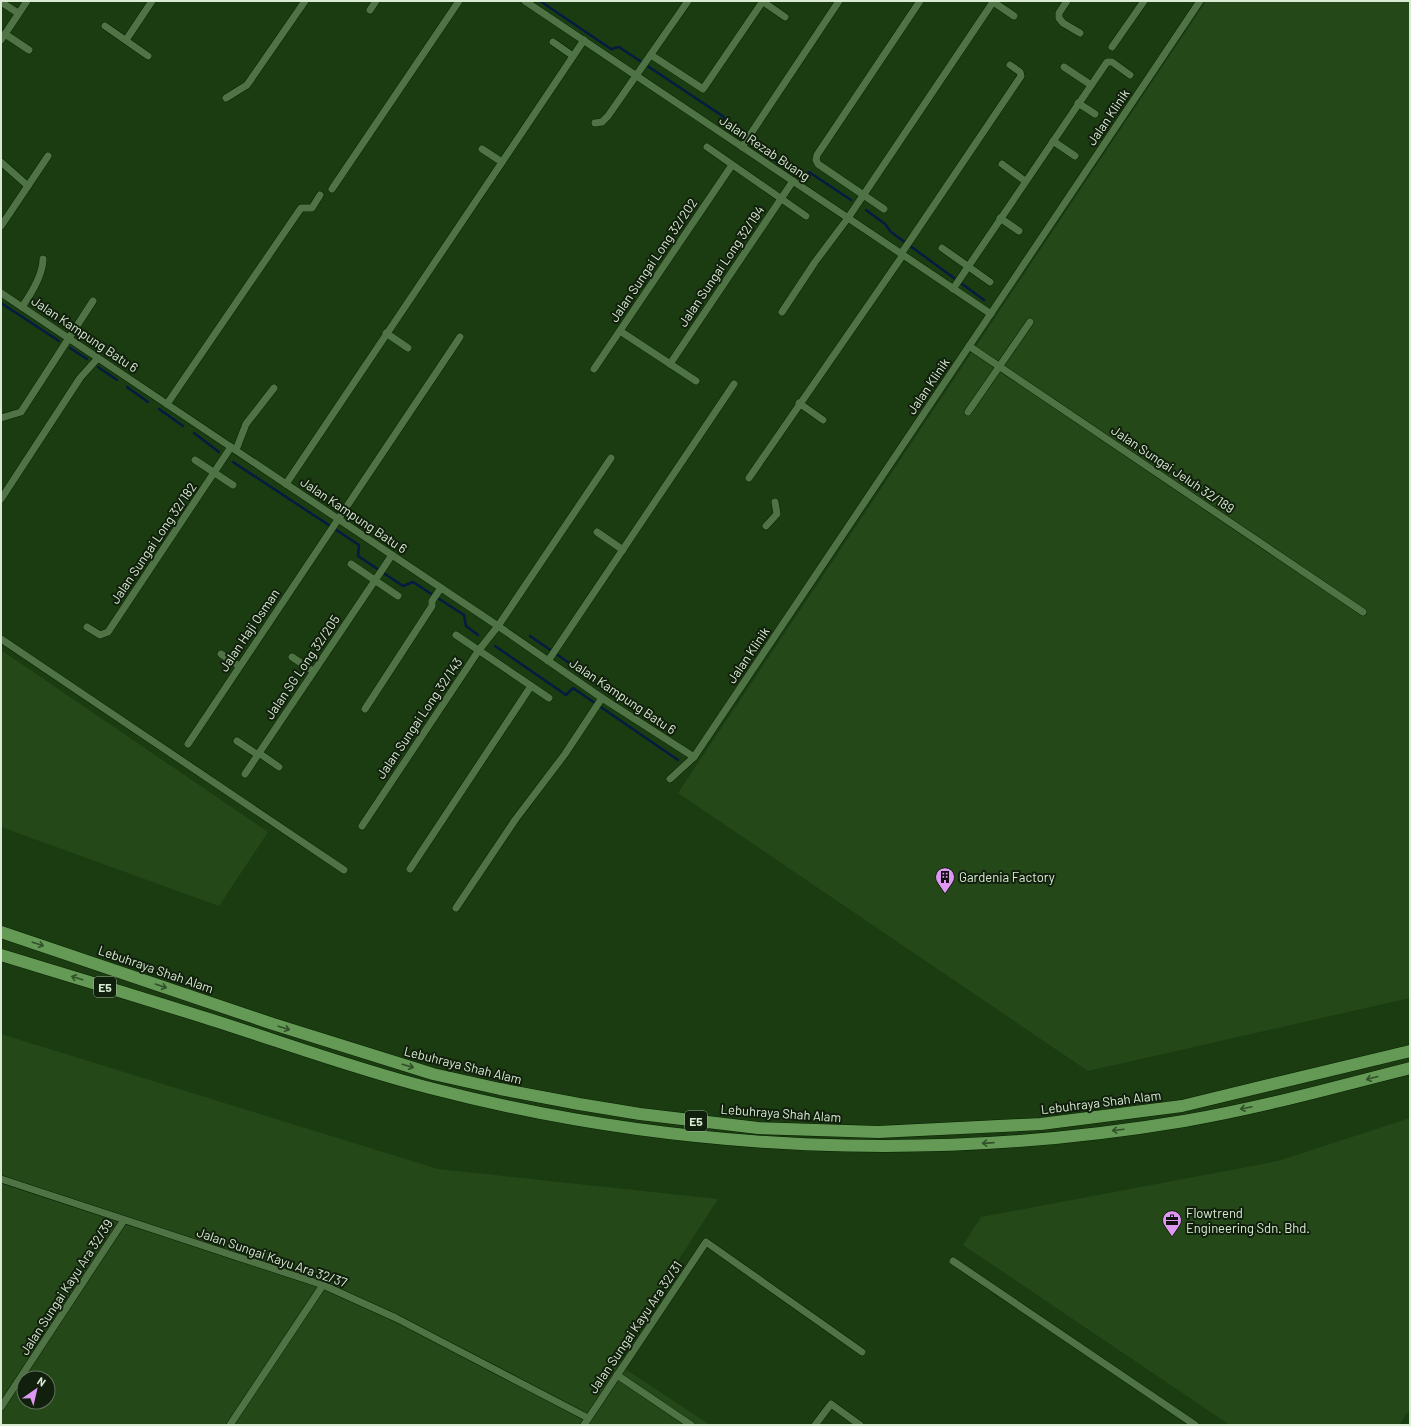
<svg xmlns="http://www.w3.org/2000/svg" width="1411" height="1426" font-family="Barlow,sans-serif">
	<rect width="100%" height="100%" fill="#1b3c11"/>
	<g fill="#244818" fill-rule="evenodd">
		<path d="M1206 1H1410V998L1088 1071 678 793Z"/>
		<path d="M1 650 268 832 219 906 1 827Z"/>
		<path d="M1 1034 438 1169 718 1199 613 1361 710 1425H1ZM24 1378H48V1402H24Z"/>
		<path d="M1410 1118V1409L1399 1425H1230L963 1245 981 1217 1278 1161Z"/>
	</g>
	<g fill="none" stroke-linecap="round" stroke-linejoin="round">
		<g stroke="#041c42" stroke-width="2.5">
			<path d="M540 1 611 49 619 47 724 117 725 124 803 180 809 172 851 200"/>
			<path d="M866 210 885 224 891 232 984 300"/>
			<path d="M1 303 59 341"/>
			<path d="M70 348 87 359"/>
			<path d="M98 367 117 380"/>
			<path d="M127 387 148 402"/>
			<path d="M159 409 183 426"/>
			<path d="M194 433 219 452"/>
			<path d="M233 462 359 545 358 556 403 586 413 582 464 615 466 626 478 635"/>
			<path d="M530 636 575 667"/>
			<path d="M495 646 566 695 573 688 678 760"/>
		</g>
		<g stroke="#082102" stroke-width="8">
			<g id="minor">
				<path d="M525 1 991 314"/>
				<path d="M762 1 785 17"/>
				<path d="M992 1 1014 16"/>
				<path d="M1067 1 1059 13V18L1063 23 1080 33"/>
				<path d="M1 2 18 13"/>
				<path d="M370 10 376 1"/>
				<path d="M105 26 148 56"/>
				<path d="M5 34 29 50"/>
				<path d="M1 40 27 1"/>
				<path d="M126 40 152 1"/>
				<path d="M553 42 573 56"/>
				<path d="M1112 47 1144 1"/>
				<path d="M651 55 703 89 763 1"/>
				<path d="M1064 67 1091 85"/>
				<path d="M226 98 247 85 305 1"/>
				<path d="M1078 103 1095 114"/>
				<path d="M595 123 602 122 608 116 688 1"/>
				<path d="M1053 141 1075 156"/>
				<path d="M707 147 806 216"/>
				<path d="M742 147 839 1"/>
				<path d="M482 149 502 162"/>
				<path d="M1 162 28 186"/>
				<path d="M1002 164 1025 181"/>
				<path d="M332 189 459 1"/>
				<path d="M884 209 818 164 816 160 817 155 920 1"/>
				<path d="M1000 218 1019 231"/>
				<path d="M1 226 48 156"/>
				<path d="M942 248 990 282"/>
				<path d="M901 254 1021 76 1020 72 1010 65"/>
				<path d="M953 289 1107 62H1112L1130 75"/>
				<path d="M1 293 498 626 602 698 694 757"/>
				<path d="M22 307C31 294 43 275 43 259"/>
				<path d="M782 312 815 262 848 218 993 2"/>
				<path d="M620 331 696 381"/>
				<path d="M386 333 408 348"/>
				<path d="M969 346 1363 612"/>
				<path d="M670 364 793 181"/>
				<path d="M594 369 732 165"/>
				<path d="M799 403 823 420"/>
				<path d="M167 404 301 208H312L320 195"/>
				<path d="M968 412 1030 322"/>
				<path d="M1 418 21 412 93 301"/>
				<path d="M236 450 246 424 274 388"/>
				<path d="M195 460 233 485"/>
				<path d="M749 478 903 255"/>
				<path d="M286 484 584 40"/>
				<path d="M1 499 80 378 98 358"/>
				<path d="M766 526 777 514 775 502"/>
				<path d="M597 532 623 550"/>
				<path d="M351 564 398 596"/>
				<path d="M87 627 100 635 108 632 231 447"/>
				<path d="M456 635 549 698"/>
				<path d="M1 639 344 870"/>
				<path d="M221 654 239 666"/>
				<path d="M292 657 313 671"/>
				<path d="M548 661 734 384"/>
				<path d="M365 709 432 606V601L441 588"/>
				<path d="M237 741 258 755"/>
				<path d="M188 744 460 337"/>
				<path d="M259 753 279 767"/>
				<path d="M245 774 392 555"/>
				<path d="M670 779 694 757 1200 1"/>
				<path d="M362 826 479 650 498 626 611 458"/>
				<path d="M410 869 531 686"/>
				<path d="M456 908 515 820 565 754 602 698"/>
				<path d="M1 1179 323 1285 396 1318 588 1418"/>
				<path d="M953 1261 1195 1425"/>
				<path d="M617 1375 691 1425"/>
				<path d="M1 1407 124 1220"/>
				<path d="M230 1425 323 1285"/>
				<path d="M584 1425 706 1242 862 1352"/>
				<path d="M815 1425 831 1404 860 1425"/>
			</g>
		</g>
		<g stroke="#082102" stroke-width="13">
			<g id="motorway">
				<path d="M1 932 273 1024 433 1074 500 1089 579 1104 640 1114 758 1128 878 1132 1041 1124 1182 1106 1410 1051"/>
				<path d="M1 955C70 976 140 997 209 1019 282 1042 355 1069 430 1088 676 1152 934 1163 1184 1121 1260 1108 1336 1087 1410 1068"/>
			</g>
		</g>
		<use href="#minor" stroke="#507346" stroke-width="7"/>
		<use href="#motorway" stroke="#649a55" stroke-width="12"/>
	</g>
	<defs><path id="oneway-shaft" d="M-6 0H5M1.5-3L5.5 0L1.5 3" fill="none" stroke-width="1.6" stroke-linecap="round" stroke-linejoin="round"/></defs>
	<g stroke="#32502a">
		<use href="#oneway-shaft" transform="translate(38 944) rotate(18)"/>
		<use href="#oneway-shaft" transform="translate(77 978) rotate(-163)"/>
		<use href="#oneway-shaft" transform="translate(161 986) rotate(19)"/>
		<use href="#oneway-shaft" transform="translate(284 1028) rotate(18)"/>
		<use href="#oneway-shaft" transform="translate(408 1066) rotate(16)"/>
		<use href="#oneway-shaft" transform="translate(1372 1078) rotate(165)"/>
		<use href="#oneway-shaft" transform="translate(1246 1108) rotate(168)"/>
		<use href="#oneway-shaft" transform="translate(1118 1130) rotate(173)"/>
		<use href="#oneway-shaft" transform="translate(988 1143) rotate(176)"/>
	</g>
	<defs>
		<g id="building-pin" transform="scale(1)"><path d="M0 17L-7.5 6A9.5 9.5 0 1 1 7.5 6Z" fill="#df98f2" stroke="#111f0d"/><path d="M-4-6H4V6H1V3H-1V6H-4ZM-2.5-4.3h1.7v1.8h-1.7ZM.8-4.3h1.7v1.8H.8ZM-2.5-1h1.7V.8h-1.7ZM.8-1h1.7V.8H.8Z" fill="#111"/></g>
		<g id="office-pin" transform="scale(1)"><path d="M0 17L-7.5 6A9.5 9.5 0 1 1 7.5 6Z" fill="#df98f2" stroke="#111f0d"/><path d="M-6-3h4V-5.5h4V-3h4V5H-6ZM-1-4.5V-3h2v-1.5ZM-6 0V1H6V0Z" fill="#111"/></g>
	</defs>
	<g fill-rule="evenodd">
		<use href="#building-pin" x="945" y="877"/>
		<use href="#office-pin" x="1172" y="1220"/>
	</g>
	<g text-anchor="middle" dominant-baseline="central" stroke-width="4" stroke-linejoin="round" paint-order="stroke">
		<g fill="#111f0d" stroke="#9dae98" stroke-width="1">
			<rect x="94" y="977" width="22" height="20" rx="3"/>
			<rect x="685" y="1111" width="22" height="20" rx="3"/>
		</g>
		<g font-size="12" font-weight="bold" fill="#d9ecd3">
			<text x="105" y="987">E5</text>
			<text x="696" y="1121">E5</text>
		</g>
		<g font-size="13" fill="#d9ecd3" stroke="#111f0d">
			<text transform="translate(1108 117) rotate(-56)">Jalan Klinik</text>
			<text transform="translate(765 148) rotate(34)">Jalan Rezab Buang</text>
			<text transform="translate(653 260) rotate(-56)">Jalan Sungai Long 32/202</text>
			<text transform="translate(721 266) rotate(-56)">Jalan Sungai Long 32/194</text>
			<text transform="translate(85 334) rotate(34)">Jalan Kampung Batu 6</text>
			<text transform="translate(928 386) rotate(-56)">Jalan Klinik</text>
			<text transform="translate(1173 469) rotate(34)">Jalan Sungai Jeluh 32/189</text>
			<text transform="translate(354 515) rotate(34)">Jalan Kampung Batu 6</text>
			<text transform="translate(153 543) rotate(-56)">Jalan Sungai Long 32/182</text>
			<text transform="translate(249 630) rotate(-56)">Jalan Haji Osman</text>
			<text transform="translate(748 655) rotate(-56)">Jalan Klinik</text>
			<text transform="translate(302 667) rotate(-56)">Jalan SG Long 32/205</text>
			<text transform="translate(623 696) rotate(34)">Jalan Kampung Batu 6</text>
			<text transform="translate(419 718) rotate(-56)">Jalan Sungai Long 32/143</text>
			<text transform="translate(156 969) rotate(19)">Lebuhraya Shah Alam</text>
			<text transform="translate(463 1065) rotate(14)">Lebuhraya Shah Alam</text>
			<text transform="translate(1101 1102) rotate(-7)">Lebuhraya Shah Alam</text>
			<text transform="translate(781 1113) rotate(4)">Lebuhraya Shah Alam</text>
			<text transform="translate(272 1257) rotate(19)">Jalan Sungai Kayu Ara 32/37</text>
			<text transform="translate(66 1287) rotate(-57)">Jalan Sungai Kayu Ara 32/39</text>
			<text transform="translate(635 1327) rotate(-56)">Jalan Sungai Kayu Ara 32/31</text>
		</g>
		<g font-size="13" fill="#d9ecd3" stroke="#111f0d" text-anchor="start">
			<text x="959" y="877">Gardenia Factory</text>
			<text x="1186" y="1213">Flowtrend<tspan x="1186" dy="15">Engineering Sdn. Bhd.</tspan></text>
		</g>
	</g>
	<rect width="1411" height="1426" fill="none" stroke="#d9ecd3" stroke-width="4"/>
	<g transform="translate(36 1390) rotate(34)"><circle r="19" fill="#111f0d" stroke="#61715c"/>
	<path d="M0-3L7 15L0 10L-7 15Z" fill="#df98f2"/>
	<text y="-6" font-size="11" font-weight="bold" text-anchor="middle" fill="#d9ecd3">N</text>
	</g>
</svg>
